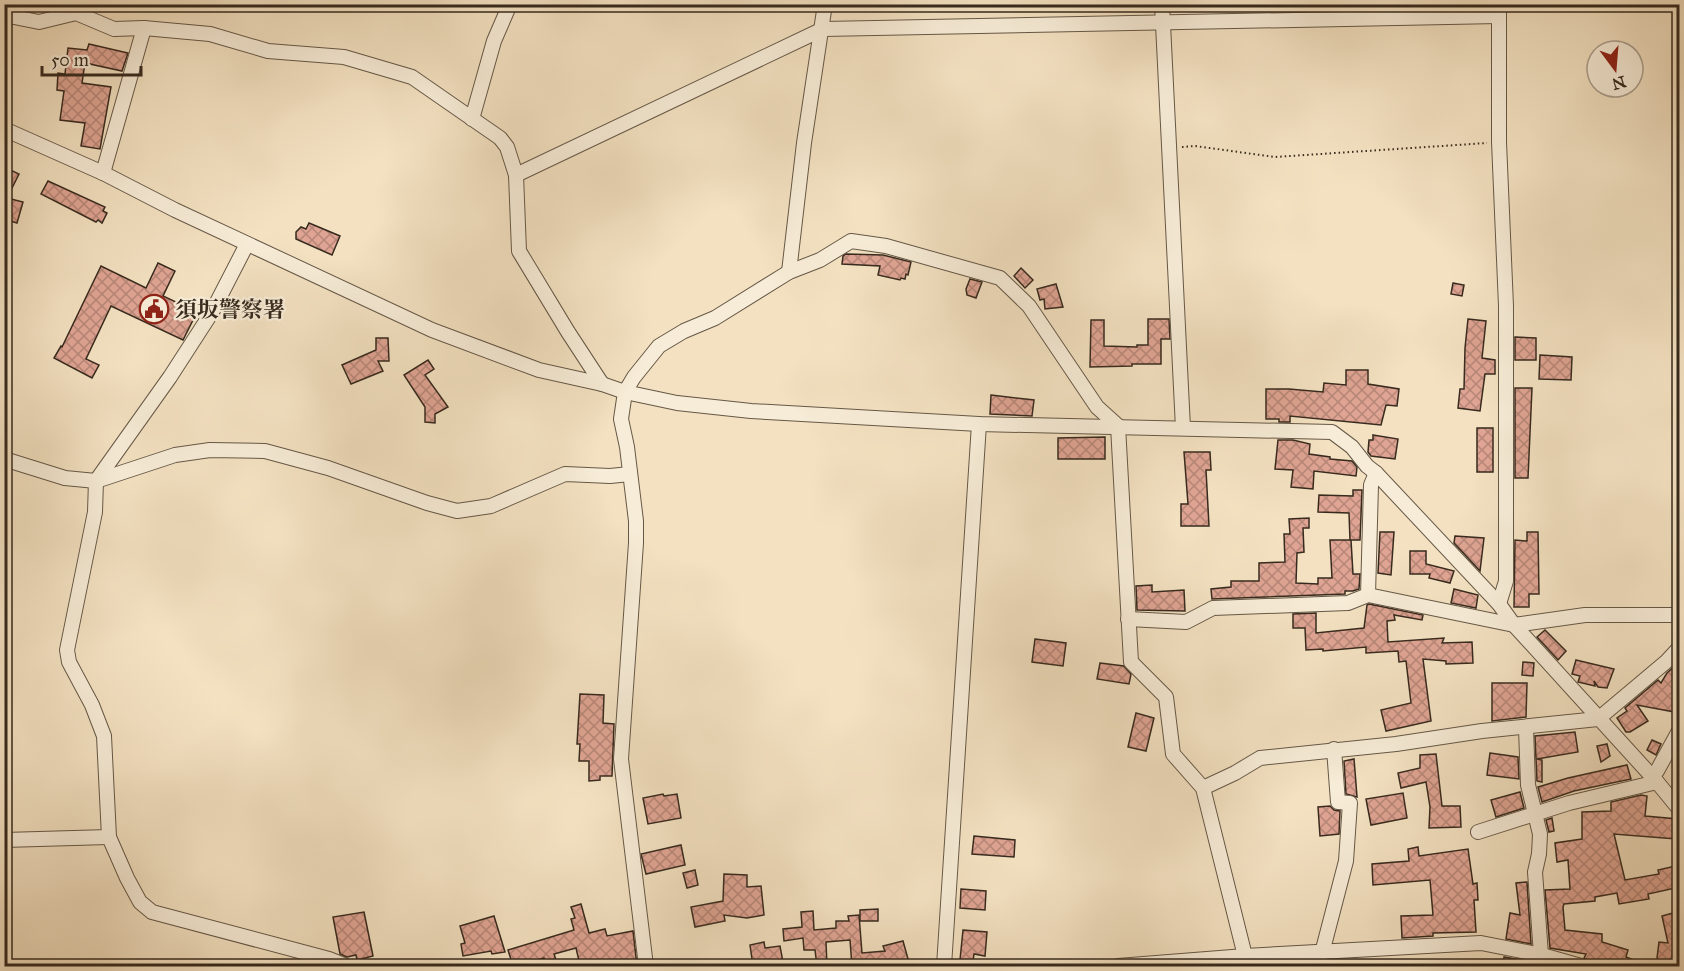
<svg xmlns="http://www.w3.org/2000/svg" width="1684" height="971" font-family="'IM FELL Great Primer','Noto Serif JP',serif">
	<defs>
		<pattern id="building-cross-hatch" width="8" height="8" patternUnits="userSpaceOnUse" patternTransform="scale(1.5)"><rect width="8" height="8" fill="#dfa493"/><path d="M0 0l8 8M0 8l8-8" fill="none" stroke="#b68677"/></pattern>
	</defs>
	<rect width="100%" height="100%" fill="#f3e1c1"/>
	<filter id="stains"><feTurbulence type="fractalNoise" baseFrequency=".00333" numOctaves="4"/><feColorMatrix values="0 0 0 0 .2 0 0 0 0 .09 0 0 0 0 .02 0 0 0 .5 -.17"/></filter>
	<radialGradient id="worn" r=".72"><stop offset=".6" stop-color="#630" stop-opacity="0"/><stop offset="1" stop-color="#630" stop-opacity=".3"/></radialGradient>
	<g fill="url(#building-cross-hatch)" stroke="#372a1e" stroke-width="1.5">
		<path d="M89 44 128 53 122 71 85 63 82 83 111 87 100 149 81 146 85 123 60 120 64 91 57 90 58 73 65 74 68 48 87 50Z"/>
		<path d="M4 167 19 174 7 198 23 202 17 223 4 219Z"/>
		<path d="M48 181 105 207 103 211 107 213 102 223 98 220 96 222 41 194Z"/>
		<path d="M309 223 340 236 332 255 296 239V232L301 227 306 229Z"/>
		<path d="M846 254 883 255 911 262 908 275 906 274 905 279 901 278 900 280 878 275 880 266 842 264 843 256Z"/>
		<path d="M158 263 175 271 163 296 197 312 183 340 111 306 86 359 99 365 92 378 54 358 61 346 62 347 101 266 146 288Z"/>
		<path d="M1021 268 1033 280 1025 288 1014 276Z"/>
		<path d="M970 279 982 282 976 298 967 295 966 289Z"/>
		<path d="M1453 283 1464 285 1462 296 1451 294Z"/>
		<path d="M1056 284 1063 307 1045 309 1044 299 1040 300 1037 289Z"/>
		<path d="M1148 319H1169L1170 339H1161V364H1132V366L1090 367 1091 320H1104V346L1137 347V345H1148Z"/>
		<path d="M1468 319 1486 321 1482 358 1495 360V374H1485L1480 411 1458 408 1460 389H1464L1465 348Z"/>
		<path d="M1515 337 1536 338V360H1515Z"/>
		<path d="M376 338H388L389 361H378L383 371 351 384 342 365 376 350Z"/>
		<path d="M1540 355 1572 357 1571 380 1539 379Z"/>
		<path d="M428 360 434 369 425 375 448 407 435 414V423L425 422V407L404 375Z"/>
		<path d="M1346 370H1368V384L1399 389 1397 406 1386 405 1381 425 1290 416V422H1279V419H1266V389H1289L1323 392 1324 383 1346 385Z"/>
		<path d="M1515 388H1532L1528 478H1515Z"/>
		<path d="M991 395 1034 400 1032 416 990 414Z"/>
		<rect x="1477" y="428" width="16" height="44"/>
		<path d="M1373 435 1398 439 1395 459 1371 456 1368 452 1369 440H1373Z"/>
		<path d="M1105 437V459H1058V438Z"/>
		<path d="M1278 440H1293L1310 444 1309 454 1330 457V459L1352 461 1357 467 1356 476 1314 471 1313 489 1291 487 1293 470 1275 469Z"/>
		<path d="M1184 452H1210L1211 470H1206L1209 526H1181V504H1188Z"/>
		<path d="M1353 490H1362L1360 540H1351L1353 574H1360L1359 589 1353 591H1345V594L1212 599 1211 589 1231 587V581H1259V563L1285 562 1284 534H1290L1289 519 1309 518V528H1303L1304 552 1297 553 1296 583 1318 584V578H1332L1330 540H1350L1349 513 1318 512 1319 495 1353 496Z"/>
		<path d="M1380 532H1394L1391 575 1378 573Z"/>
		<path d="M1527 532H1538L1539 594H1529V607H1514L1515 540 1527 541Z"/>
		<path d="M1455 536 1484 538 1480 571 1454 543Z"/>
		<path d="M1410 551H1426V564L1454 571 1450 583 1429 578 1430 574H1410Z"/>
		<path d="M1152 585V592L1184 590 1185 611 1137 610 1136 586Z"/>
		<path d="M1454 589 1478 595 1476 608 1451 603Z"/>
		<path d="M1369 604 1423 615 1422 620 1394 615 1395 620 1387 621 1388 642 1444 638 1442 643 1472 642 1473 663 1446 664V661L1423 659 1431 721 1386 731 1381 710 1411 703 1406 661 1399 662 1398 651 1366 653V647L1323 651V649L1306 650 1305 628H1293V614L1316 613V633L1364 628 1367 605Z"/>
		<path d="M1545 630 1566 651 1558 660 1537 637Z"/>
		<path d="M1035 639 1066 643 1063 666 1032 662Z"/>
		<path d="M1576 660 1614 669 1607 688 1598 687 1594 681 1595 686 1578 682 1580 676 1572 674Z"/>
		<path d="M1680 661V713L1637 705 1648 721 1630 732H1626L1617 718 1627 711 1625 708 1658 680 1661 683 1667 673Z"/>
		<path d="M1523 662 1534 663 1533 676 1522 675Z"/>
		<path d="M1100 663 1124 666 1131 674 1129 684 1097 679Z"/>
		<path d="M1492 683H1527L1526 717 1492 721Z"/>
		<path d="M580 694 604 695 603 723 614 724 612 776H600V780L589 781V761H579L580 744H577Z"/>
		<path d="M1136 713 1154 718 1146 751 1128 747Z"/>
		<path d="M1575 732 1578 752 1537 759 1542 760V782L1537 781 1535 736Z"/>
		<path d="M1652 740 1661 744 1656 755 1647 750Z"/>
		<path d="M1607 744 1610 756 1601 762 1597 746Z"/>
		<path d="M1490 753 1518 757 1519 779 1487 775Z"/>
		<path d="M1436 754 1442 806H1460L1461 827 1429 828 1430 807 1426 782 1401 788 1398 773 1420 768V755Z"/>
		<path d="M1354 759 1355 771 1357 797 1346 794 1344 761Z"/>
		<path d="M1627 765 1631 779 1574 791 1542 802 1538 787 1568 778Z"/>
		<path d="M1520 792 1524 808 1496 817 1491 800Z"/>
		<path d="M1403 793 1407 818 1371 825 1366 799Z"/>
		<path d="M663 794 664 796 677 794 681 818 648 824 643 798Z"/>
		<path d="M1641 795 1647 796 1645 816 1678 819 1676 839 1614 834 1625 880 1659 874 1658 870 1680 865V887L1648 894 1649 899 1619 904 1617 893 1595 897V901L1564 904 1563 907 1565 930 1602 934V942L1628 950 1626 957 1647 965V966H1613L1587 960 1584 958 1586 954 1550 948 1545 890 1570 889 1568 860 1557 862 1555 843 1582 839V812L1611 811V802Z"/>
		<path d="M1330 806 1334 810 1340 811 1339 834 1320 836 1318 807Z"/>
		<path d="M1552 818 1554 831 1549 832 1546 820Z"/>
		<path d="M974 836 1015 840 1014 857 972 854Z"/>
		<path d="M681 845 685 865 646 874 641 854Z"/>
		<path d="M1418 847 1419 856 1468 849 1473 884 1477 883 1478 900H1474L1476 932 1433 933V936L1402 938 1401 916 1433 915 1430 880 1373 885 1372 864 1409 861 1408 849Z"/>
		<path d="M695 870 698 885 687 888 683 873Z"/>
		<path d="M724 874 747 875V887L761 886 764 915 747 918 724 915 725 921 695 927 691 907 723 901Z"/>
		<path d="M1527 882 1531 944 1506 939 1510 913 1520 915 1516 883Z"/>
		<path d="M961 889 986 891 985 910 960 908Z"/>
		<path d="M581 904 589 933 605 929 607 936 633 931 637 966H598L597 961 580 965 576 948 554 954 558 966H546L544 958 524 964V966H513L508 950 574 930 571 919 575 918 571 907Z"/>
		<path d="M878 909V921H860V910Z"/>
		<path d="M813 911 814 930 836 928V921H849L848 916 859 915 862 953 885 951 883 946 903 941 910 966H852L850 940 826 942 827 966H817L815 950H804L803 938 784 941 783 929 802 927 801 912Z"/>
		<path d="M1680 911V927L1676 928 1671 966H1656L1659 942 1668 943 1662 916Z"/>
		<path d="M364 912 373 956 357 960 356 955 347 957 340 954 333 917Z"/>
		<path d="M494 916 505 952 492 954 491 951 463 956 461 944 465 943 460 926Z"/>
		<path d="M963 930 987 932 985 956 974 954 973 961 960 960Z"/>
		<path d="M764 942 765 948 780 946 783 962 753 966 750 945Z"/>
		<path d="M1504 957 1533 962 1532 966H1503Z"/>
	</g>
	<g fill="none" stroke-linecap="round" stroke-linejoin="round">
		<g stroke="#665847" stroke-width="16">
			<g id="minor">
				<path d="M1162 4 1183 428"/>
				<path d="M1499 4V142L1506 306V581L1499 604"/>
				<path d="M4 15 39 22 76 13 114 29 144 28 210 34 268 51 344 57 412 77 500 138 507 147 516 175 519 251 568 332 602 384"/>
				<path d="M472 119 494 41 510 4"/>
				<path d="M4 129 103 173 175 210 432 330 539 370 602 384 625 392 677 403 751 411 979 424 1332 432 1352 447 1367 466 1376 473 1499 604 1514 625 1657 782 1680 810"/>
				<path d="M103 173 144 28"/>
				<path d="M516 175 823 29 1499 16"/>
				<path d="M247 244 212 312 170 377 96 481 95 512 67 650 69 662 92 705 104 736 109 837 127 878 140 902 152 912 329 959 346 966"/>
				<path d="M789 272 804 143 825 4"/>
				<path d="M4 459 65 478 96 481 175 455 210 450 265 451 328 468 427 503 457 511 491 506 565 474 610 476 630 474"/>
				<path d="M1368 595 1371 485 1376 473"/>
				<path d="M1128 619 1186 622 1213 608 1348 603 1368 595 1514 625 1585 615H1680"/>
				<path d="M1526 728 1528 785 1540 834 1539 854 1535 872 1541 955"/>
				<path d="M1651 777 1657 771 1680 729"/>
				<path d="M1203 788 1235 773 1260 758 1396 744 1482 731 1598 719 1667 661 1680 647"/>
				<path d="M1478 832 1569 803 1657 782"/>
				<path d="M4 840 109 837"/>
				<path d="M1322 953 1346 861 1350 803 1338 802 1334 749"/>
				<path d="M646 966 621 759 636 543V521L627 447 621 419 625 392 634 377 659 346 684 331 715 318 789 272 820 260 851 241 886 246 1000 278 1029 306 1097 407 1118 426 1131 662 1166 697 1173 754 1203 788 1245 956"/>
				<path d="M944 966 979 424"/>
				<path d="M1118 966 1245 956 1481 943 1542 955 1581 966"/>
			</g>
		</g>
		<path stroke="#372a1e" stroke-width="2" stroke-dasharray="1.5 3" stroke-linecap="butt" d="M1182 147 1195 146 1275 157 1487 143"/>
		<use href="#minor" stroke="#f7ecd7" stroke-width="14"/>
	</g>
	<defs>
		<g id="civic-ring" transform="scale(1.5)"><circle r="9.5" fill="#f7ecd7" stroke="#8f2418" stroke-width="1.5"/><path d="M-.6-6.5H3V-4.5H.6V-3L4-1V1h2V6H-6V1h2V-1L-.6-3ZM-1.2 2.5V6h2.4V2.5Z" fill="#8f2418"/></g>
	</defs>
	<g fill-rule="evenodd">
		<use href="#civic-ring" x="154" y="309"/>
	</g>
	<g text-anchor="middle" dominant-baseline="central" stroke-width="4.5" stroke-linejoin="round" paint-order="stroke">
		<g font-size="22" font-weight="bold" fill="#372a1e" stroke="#f7ecd7" text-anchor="start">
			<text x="175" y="309">須坂警察署</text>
		</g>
	</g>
	<rect width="1684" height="971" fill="none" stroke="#f3e1c1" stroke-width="24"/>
	<rect x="6" y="6" width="1672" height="959" fill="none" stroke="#372a1e" stroke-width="3"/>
	<rect x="12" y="12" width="1660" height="947" fill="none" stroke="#372a1e" stroke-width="1.5"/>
	<g transform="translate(1615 69) rotate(164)"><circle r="28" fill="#f7ecd7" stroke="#aa9e8d" stroke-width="1.5"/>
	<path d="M0-4.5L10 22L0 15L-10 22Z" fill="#8f2418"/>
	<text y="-9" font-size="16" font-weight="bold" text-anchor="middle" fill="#372a1e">N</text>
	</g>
	<path d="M42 66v9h99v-9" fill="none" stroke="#372a1e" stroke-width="3"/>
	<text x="51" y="66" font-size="18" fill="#372a1e" stroke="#f7ecd7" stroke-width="4.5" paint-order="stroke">50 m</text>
	<rect width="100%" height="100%" filter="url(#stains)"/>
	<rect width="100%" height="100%" fill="url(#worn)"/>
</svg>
